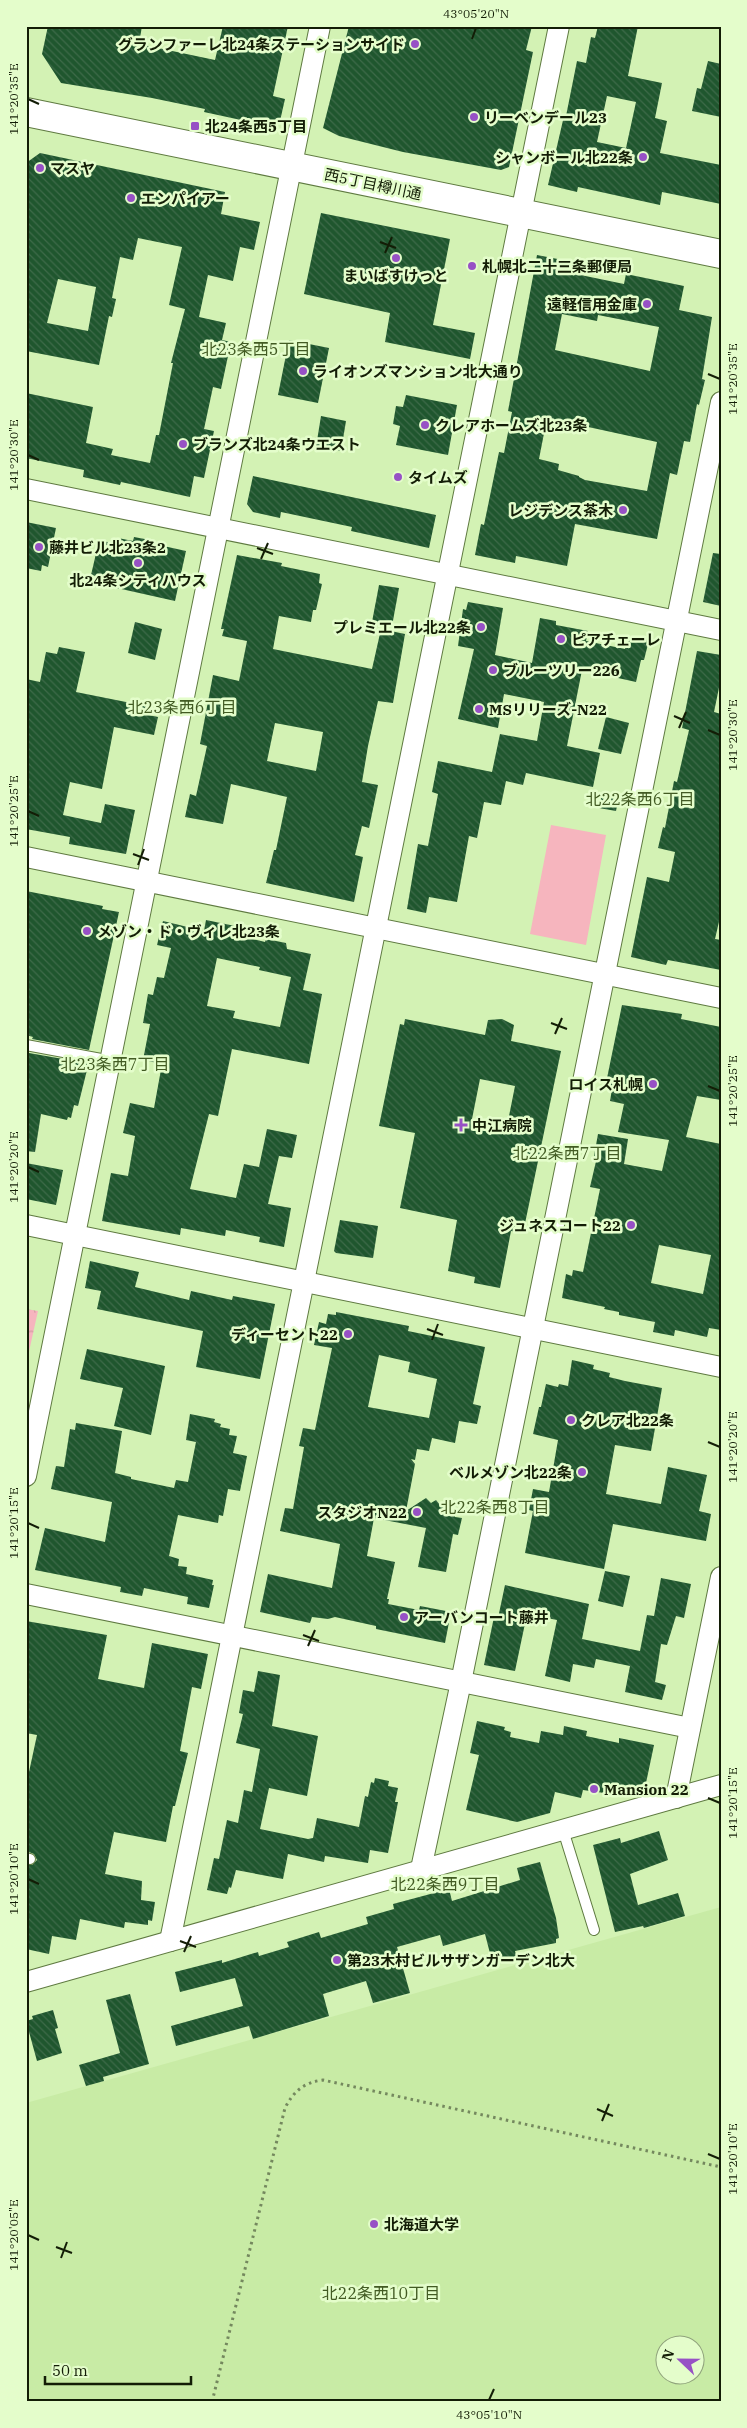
<svg xmlns="http://www.w3.org/2000/svg" width="747" height="2428" font-family="'IBM Plex Serif','Noto Sans JP',serif">
	<defs>
		<pattern id="park-crowns" width="20" height="18" patternUnits="userSpaceOnUse" patternTransform="scale(1.25)"><rect width="20" height="18" fill="#f6b5be"/><path d="M2 6a3 3 0 1 1 6 0M12 15a3 3 0 1 1 6 0" fill="none" stroke="#d29ba2"/></pattern>
		<pattern id="building-back-hatch" width="6" height="6" patternUnits="userSpaceOnUse" patternTransform="scale(1.25)"><rect width="6" height="6" fill="#1f562e"/><path d="M-1 5l2 2M0 0l6 6M5-1l2 2" fill="none" stroke="#3e6a49"/></pattern>
	</defs>
	<rect width="100%" height="100%" fill="#d3f2b4"/>
	<path fill="#c8eba5" fill-rule="evenodd" d="M721 1907V2402H26V2103ZM664 2346H694V2376H664Z"/>
	<path fill="#f6b5be" d="M551 825 606 835 586 945 530 934Z"/>
	<path fill="url(#park-crowns)" d="M26 1309 38 1311 28 1356H26Z"/>
	<g fill="url(#building-back-hatch)" fill-rule="evenodd">
		<path d="M48 26H142L139 44 215 60 223 26H288L273 96 285 99 280 121 274 125 260 122 259 124 204 112 205 109 152 98 61 83 42 54Z"/>
		<path d="M349 26H532L526 50 533 52 509 167 501 170 403 152 339 136 323 128Z"/>
		<path d="M598 26H638L628 76 662 83 655 118 667 121 660 153 721 165V204L662 192 660 205 578 187 577 192 548 185 564 116H566L577 61 586 63 591 37 595 38ZM607 96 636 102 626 148 597 142Z"/>
		<path d="M708 61 721 64V117L692 111 697 88 701 89Z"/>
		<path d="M40 153 225 192 221 214 260 222 254 250 240 247 233 281 208 275 199 317 226 323 222 340 231 342 221 389 213 387 204 429 214 431 204 478 194 476 190 497 121 482 120 485 83 477 84 470 26 458V393L93 407 86 443 113 449 111 455 150 463 156 435H159L173 363H171L185 309 169 305 182 247 138 238 133 260 120 257 112 298 116 299 112 317 109 316 99 365 26 351V163ZM58 279 96 287 88 331 47 323Z"/>
		<path d="M321 213 450 239 433 325 475 333 470 359 385 342 390 313 304 294Z"/>
		<path d="M537 255 573 262 571 273 624 284 626 274 684 286 679 310 712 317 702 379 705 380 699 405 697 404 690 442 684 441 677 475 670 473 657 539 575 524 567 566 516 556 515 563 475 555 481 524 484 525 499 452 504 453 512 412 508 411ZM562 314 597 321 598 315 659 327 650 371 555 350ZM547 418 657 442 647 491 585 480 579 477V476L558 470 559 464 539 459Z"/>
		<path d="M289 340 329 348 318 403 278 395Z"/>
		<path d="M406 395 457 405 448 455 396 445 400 426 393 424 396 406 403 407Z"/>
		<path d="M321 416 346 421 341 451 316 447Z"/>
		<path d="M253 476 436 515 429 548 351 531 352 527 281 512 280 518 253 512 247 504Z"/>
		<path d="M26 522 56 528 48 567 42 565 41 571 26 568Z"/>
		<path d="M134 537 150 540V543L186 551 175 601 99 584 96 576 91 575 98 545 103 541 117 544 118 538 133 541Z"/>
		<path d="M713 553 721 554V606L703 602Z"/>
		<path d="M237 555 282 563 281 566 320 574 319 583 322 584 316 610H313L311 622 279 616 273 649 372 669 381 629 405 634 393 703 378 701 368 746 362 782 378 785 369 828 362 826 355 855 363 857 354 902 266 883 274 850H276L287 797 231 784 223 824 185 817 190 794 196 796 207 746 200 744 213 675 239 681 247 641 222 636 224 629H221ZM275 723 323 732 316 771 267 761Z"/>
		<path d="M379 585 399 588 392 626 372 622Z"/>
		<path d="M468 602 503 608 495 655 532 663 540 618 556 621V625L588 631 586 641 625 649 628 636 649 640 644 660H641L636 682 582 670 567 746 600 753 593 787 526 773 523 785 506 781 501 805 484 802 477 838 469 836 457 902 429 897 426 913 407 909 418 844 428 846 438 794 432 792 438 761 492 772 500 734 537 741 544 702 504 694 498 728 458 719 474 649 458 646 463 609 466 610Z"/>
		<path d="M135 622 162 629 155 660 128 653Z"/>
		<path d="M59 647 85 652 76 692 146 706 144 714 158 717 154 735 114 727 102 789 70 782 63 815 101 823 105 804 135 810 126 854 69 844 70 837 26 829V679L40 682 46 652 57 654Z"/>
		<path d="M697 651 721 655V678L714 712 721 714V913L715 939 721 940V970L668 960 666 965 631 957 647 877 669 882 675 852 658 848 663 827 665 828 674 781 677 782 689 730 682 728Z"/>
		<path d="M606 717 629 723 621 754 598 749Z"/>
		<path d="M602 793 619 796 616 811 599 808Z"/>
		<path d="M26 891 103 906 102 909 119 912 89 1050 32 1039 33 1037 26 1035Z"/>
		<path d="M206 920 235 926 233 934 265 942 266 939 286 943 287 949 311 954 303 990 322 994 309 1064 232 1049 218 1116 209 1114 190 1189 236 1198 244 1164 259 1167 267 1129 297 1135 292 1158 279 1156 268 1204 291 1208 284 1247 259 1242 260 1237 226 1230 225 1236 181 1228 180 1235 102 1221 111 1173 128 1176 135 1136 123 1133 130 1103 154 1108 162 1064 143 1060 150 1024 143 1023 148 994 153 995 157 977 164 978 171 948 157 945 163 921 204 931ZM217 958 260 967 259 970 291 977 280 1027 233 1018 235 1011 207 1006Z"/>
		<path d="M622 1005 682 1014 681 1019 721 1027V1100L697 1096 686 1137 721 1144V1330L709 1328 707 1337 675 1330 674 1336 653 1332 655 1322 619 1315V1312L604 1309 605 1307 562 1298 566 1274 572 1276 573 1270 583 1272 600 1189 590 1187 597 1157 594 1156 598 1134 628 1139 624 1164 662 1171 669 1140 618 1132 624 1104 610 1101 612 1089 605 1088ZM659 1245 711 1255 703 1294 651 1283Z"/>
		<path d="M405 1019 485 1035 488 1020 502 1019 514 1025 511 1041 561 1051 523 1233 511 1231 500 1288 474 1283 475 1277 448 1271 457 1220 400 1208 415 1133 379 1126 400 1024 404 1025ZM480 1079 515 1086 506 1131 471 1124Z"/>
		<path d="M29 1053 86 1063 88 1066 78 1106 74 1105 71 1118 68 1117 67 1120 41 1114 35 1152 26 1151V1068Z"/>
		<path d="M26 1163 63 1170 56 1205 26 1199Z"/>
		<path d="M340 1220 378 1226 373 1258 336 1253 334 1251Z"/>
		<path d="M90 1261 139 1272 135 1287 189 1300 191 1291 232 1300 233 1296 275 1304 260 1379 196 1367 203 1331 97 1309 101 1291 85 1288Z"/>
		<path d="M336 1312 409 1326 408 1331 485 1347 473 1404 481 1406 477 1424 459 1421 455 1443 432 1438 429 1451 417 1449 415 1460 411 1459 415 1464 406 1511 426 1498 431 1503 436 1500 440 1505 444 1501 455 1514V1517L462 1518 458 1535 453 1534 446 1572 418 1567 426 1528 374 1518 367 1556 395 1562 387 1599H389L388 1604 419 1610 420 1606 451 1612 445 1643 376 1629V1626L335 1617 328 1619 312 1617 310 1623 260 1612 268 1574 332 1588 340 1544 280 1531 285 1508 293 1509 304 1447 299 1446 303 1428 315 1430 332 1348 314 1345 319 1322 326 1324 328 1314 336 1315ZM379 1355 410 1362 408 1372 437 1379 429 1418 368 1407Z"/>
		<path d="M87 1349 165 1366 151 1435 114 1426 123 1388 80 1379Z"/>
		<path d="M572 1360 594 1365 593 1369 610 1373 609 1377 625 1381 662 1388 651 1451 615 1445 606 1494 661 1504 668 1467 707 1475 699 1511 711 1514 706 1541 613 1524 604 1569 525 1553 533 1511 529 1510 533 1489 549 1492 558 1440 533 1434 539 1407H541L546 1384 558 1387 559 1384 568 1386Z"/>
		<path d="M190 1414 215 1419 214 1422 221 1424 220 1427 230 1429 229 1435 237 1436 233 1453 247 1456 240 1491 228 1489 223 1516 219 1515 218 1523 178 1515 169 1556 179 1559 178 1566 187 1567 186 1574 213 1580 212 1585H214L209 1608 187 1604 188 1597 144 1588 142 1596 120 1592 121 1587 35 1570 45 1528 105 1542 112 1502 51 1489 56 1466 64 1467 70 1429 75 1430 76 1423 122 1431 115 1473 131 1477V1479L174 1488 176 1480 188 1482 196 1442 186 1440Z"/>
		<path d="M605 1571 630 1576 623 1607 598 1601Z"/>
		<path d="M661 1578 691 1584 684 1618 676 1616 667 1645 661 1644 655 1682 666 1685 662 1700 625 1692 630 1666 596 1659 594 1668 573 1664 570 1682 545 1676 557 1620 527 1614 515 1671 484 1665 494 1617 498 1618 505 1585 589 1604 582 1639 640 1651 647 1615 654 1616Z"/>
		<path d="M26 1621 107 1635 98 1679 144 1688 152 1643 208 1654 201 1689 192 1687 180 1751 188 1753 175 1806H173L166 1842 114 1832 105 1874 142 1881 141 1900 155 1902 152 1921 148 1920V1925L125 1922 124 1928 80 1919 76 1940 52 1936 49 1954 26 1949V1865H32L37 1860 34 1854 26 1851V1786L37 1735 26 1733Z"/>
		<path d="M258 1671 280 1675 272 1726 318 1736 307 1796 269 1788 260 1829 308 1839 313 1838 317 1818 359 1827 365 1796 368 1797 371 1782 374 1783 375 1778 389 1781 388 1786 398 1788 395 1802H398L388 1853 370 1850 368 1863 325 1856 324 1862 288 1854 283 1879 236 1870 231 1888 229 1887 227 1894 207 1890 214 1858 219 1859 227 1820 238 1823 244 1790 252 1792 260 1749 236 1743 243 1714 239 1713 243 1690 254 1692Z"/>
		<path d="M477 1721 505 1727 504 1730 511 1732 510 1737 539 1743 541 1731 563 1735 564 1726 587 1731 586 1736 619 1743V1738L654 1745 646 1783 621 1791 605 1788 604 1793 583 1790 581 1798 555 1792 550 1813 517 1822 466 1810 479 1755 470 1753Z"/>
		<path d="M659 1831 668 1860 630 1874 638 1905 678 1893 685 1916 644 1928 643 1926 615 1932 593 1845 620 1838 621 1843Z"/>
		<path d="M540 1862 556 1918 559 1938 556 1939V1943L515 1951 517 1959 493 1965 485 1934 443 1946 440 1935 397 1947 410 1993 373 2003 366 1981 323 1994 329 2016 253 2039 249 2026 176 2046 171 2026 243 2006 235 1978 180 1992 175 1972 222 1960V1963L258 1952 259 1956 289 1947 287 1942 319 1932 321 1938 368 1924 366 1917 394 1909 393 1904 449 1889 452 1901 520 1880 517 1868Z"/>
		<path d="M130 1994 149 2064 103 2077 104 2081 86 2086 79 2065 120 2053 106 2000Z"/>
		<path d="M53 2010 58 2028 55 2029 62 2053 37 2061 26 2021 33 2019 32 2016Z"/>
	</g>
	<g fill="none" stroke-linecap="round" stroke-linejoin="round">
		<g stroke="#5f7a41" stroke-width="12">
			<g id="lane">
				<path d="M26 1045 112 1061"/>
				<path d="M563 1830 594 1930"/>
				<path d="M26 1858 30 1859"/>
			</g>
		</g>
		<g stroke="#5f7a41" stroke-width="22">
			<g id="street">
				<path d="M26 489 721 630"/>
				<path d="M26 857 721 998"/>
				<path d="M26 1225 721 1367"/>
				<path d="M26 1476 320 26"/>
				<path d="M26 1594 690 1728"/>
				<path d="M676 1798 721 1577"/>
				<path d="M421 1869 461 1682 721 402"/>
				<path d="M170 1941 559 26"/>
				<path d="M26 1982 721 1785"/>
			</g>
		</g>
		<g stroke="#5f7a41" stroke-width="30">
			<path id="secondary" d="M26 112 721 254"/>
		</g>
		<path stroke="#74885e" stroke-width="3" stroke-dasharray="2.5 4" stroke-linecap="butt" d="M212 2402 285 2108C293 2092 304 2082 323 2080L721 2167"/>
		<use href="#lane" stroke="#fff" stroke-width="10"/>
		<use href="#street" stroke="#fff" stroke-width="20"/>
		<use href="#secondary" stroke="#fff" stroke-width="28"/>
	</g>
	<path fill="none" stroke="#131d06" stroke-width="2" d="M472 39 476 28M28 99 39 104M380 242 396 248M385 253 392 237M708 374 720 379M28 455 39 460M257 548 273 554M261 559 268 543M674 716 690 723M679 728 686 712M708 730 720 735M28 811 39 816M133 854 149 860M138 865 144 849M551 1023 567 1029M555 1034 562 1018M708 1086 720 1091M28 1167 39 1172M427 1329 443 1335M432 1340 438 1324M708 1442 720 1447M28 1523 39 1528M303 1635 319 1641M308 1646 315 1630M708 1798 720 1803M28 1879 39 1884M180 1941 196 1947M184 1952 191 1936M597 2109 613 2116M602 2121 609 2104M708 2154 720 2159M28 2235 39 2240M56 2247 72 2253M61 2258 67 2242M489 2400 494 2389"/>
	<g fill="#9751c5" stroke="#e4fdcb" stroke-width="2">
		<circle cx="415" cy="44" r="5"/>
		<circle cx="474" cy="117" r="5"/>
		<rect x="190" y="121" width="10" height="10" rx="2.5"/>
		<circle cx="643" cy="157" r="5"/>
		<circle cx="40" cy="168" r="5"/>
		<circle cx="131" cy="198" r="5"/>
		<circle cx="396" cy="258" r="5"/>
		<circle cx="472" cy="266" r="5"/>
		<circle cx="647" cy="304" r="5"/>
		<circle cx="303" cy="371" r="5"/>
		<circle cx="425" cy="425" r="5"/>
		<circle cx="183" cy="444" r="5"/>
		<circle cx="398" cy="477" r="5"/>
		<circle cx="623" cy="510" r="5"/>
		<circle cx="39" cy="547" r="5"/>
		<circle cx="138" cy="563" r="5"/>
		<circle cx="481" cy="627" r="5"/>
		<circle cx="561" cy="639" r="5"/>
		<circle cx="493" cy="670" r="5"/>
		<circle cx="479" cy="709" r="5"/>
		<circle cx="87" cy="931" r="5"/>
		<circle cx="653" cy="1084" r="5"/>
		<path d="M458.5 1117.5h5v5h5v5h-5v5h-5v-5h-5v-5h5z"/>
		<circle cx="631" cy="1225" r="5"/>
		<circle cx="348" cy="1334" r="5"/>
		<circle cx="571" cy="1420" r="5"/>
		<circle cx="582" cy="1472" r="5"/>
		<circle cx="417" cy="1512" r="5"/>
		<circle cx="404" cy="1617" r="5"/>
		<circle cx="594" cy="1789" r="5"/>
		<circle cx="337" cy="1960" r="5"/>
		<circle cx="374" cy="2224" r="5"/>
	</g>
	<g text-anchor="middle" dominant-baseline="central" stroke-width="5" stroke-linejoin="round" paint-order="stroke">
		<g font-size="15" font-weight="bold" fill="#131d06" stroke="#e4fdcb" text-anchor="start">
			<text x="405" y="44" text-anchor="end">グランファーレ北24条ステーションサイド</text>
			<text x="484" y="117">リーベンデール23</text>
			<text x="205" y="126">北24条西5丁目</text>
			<text x="633" y="157" text-anchor="end">シャンボール北22条</text>
			<text x="50" y="168">マスヤ</text>
			<text x="141" y="198">エンパイアー</text>
			<text x="482" y="266">札幌北二十三条郵便局</text>
			<text x="396" y="275" text-anchor="middle">まいばすけっと</text>
			<text x="637" y="304" text-anchor="end">遠軽信用金庫</text>
			<text x="313" y="371">ライオンズマンション北大通り</text>
			<text x="435" y="425">クレアホームズ北23条</text>
			<text x="193" y="444">ブランズ北24条ウエスト</text>
			<text x="408" y="477">タイムズ</text>
			<text x="613" y="510" text-anchor="end">レジデンス茶木</text>
			<text x="49" y="547">藤井ビル北23条2</text>
			<text x="138" y="580" text-anchor="middle">北24条シティハウス</text>
			<text x="471" y="627" text-anchor="end">プレミエール北22条</text>
			<text x="571" y="639">ピアチェーレ</text>
			<text x="503" y="670">ブルーツリー226</text>
			<text x="489" y="709">MSリリーズ-N22</text>
			<text x="97" y="931">メゾン・ド・ヴィレ北23条</text>
			<text x="643" y="1084" text-anchor="end">ロイス札幌</text>
			<text x="472" y="1125">中江病院</text>
			<text x="621" y="1225" text-anchor="end">ジュネスコート22</text>
			<text x="338" y="1334" text-anchor="end">ディーセント22</text>
			<text x="581" y="1420">クレア北22条</text>
			<text x="572" y="1472" text-anchor="end">ベルメゾン北22条</text>
			<text x="407" y="1512" text-anchor="end">スタジオN22</text>
			<text x="414" y="1617">アーバンコート藤井</text>
			<text x="604" y="1789">Mansion 22</text>
			<text x="347" y="1960">第23木村ビルサザンガーデン北大</text>
			<text x="384" y="2224">北海道大学</text>
		</g>
		<g font-size="15" fill="#131d06" stroke="#e4fdcb">
			<text transform="translate(373 184) rotate(12)">西5丁目樽川通</text>
		</g>
		<g font-size="16" fill="#425b23" stroke="#e4fdcb">
			<text x="256" y="349">北23条西5丁目</text>
			<text x="182" y="707">北23条西6丁目</text>
			<text x="640" y="799">北22条西6丁目</text>
			<text x="115" y="1064">北23条西7丁目</text>
			<text x="567" y="1153">北22条西7丁目</text>
			<text x="495" y="1507">北22条西8丁目</text>
			<text x="445" y="1884">北22条西9丁目</text>
			<text x="381" y="2293">北22条西10丁目</text>
		</g>
	</g>
	<rect width="747" height="2428" fill="none" stroke="#e4fdcb" stroke-width="55"/>
	<g transform="translate(680 2360) rotate(292)"><circle r="24" fill="#e4fdcb" stroke="#90a37c"/>
	<path d="M0-4L9 19L0 12L-9 19Z" fill="#9751c5"/>
	<text y="-8" font-size="14" font-weight="bold" text-anchor="middle" fill="#131d06">N</text>
	</g>
	<path d="M45 2376v8h146v-8" fill="none" stroke="#131d06" stroke-width="2.5"/>
	<text x="52" y="2376" font-size="15" fill="#131d06" stroke="#e4fdcb" stroke-width="4" paint-order="stroke">50 m</text>
	<rect x="28" y="28" width="692" height="2372" fill="none" stroke="#131d06" stroke-width="2"/>
	<g font-size="12" text-anchor="middle" fill="#131d06">
		<text x="476" y="18">43°05'20"N</text>
		<text transform="translate(14 99) rotate(-90)" y="4">141°20'35"E</text>
		<text transform="translate(733 379) rotate(-90)" y="4">141°20'35"E</text>
		<text transform="translate(14 455) rotate(-90)" y="4">141°20'30"E</text>
		<text transform="translate(733 735) rotate(-90)" y="4">141°20'30"E</text>
		<text transform="translate(14 811) rotate(-90)" y="4">141°20'25"E</text>
		<text transform="translate(733 1091) rotate(-90)" y="4">141°20'25"E</text>
		<text transform="translate(14 1167) rotate(-90)" y="4">141°20'20"E</text>
		<text transform="translate(733 1447) rotate(-90)" y="4">141°20'20"E</text>
		<text transform="translate(14 1523) rotate(-90)" y="4">141°20'15"E</text>
		<text transform="translate(733 1803) rotate(-90)" y="4">141°20'15"E</text>
		<text transform="translate(14 1879) rotate(-90)" y="4">141°20'10"E</text>
		<text transform="translate(733 2159) rotate(-90)" y="4">141°20'10"E</text>
		<text transform="translate(14 2235) rotate(-90)" y="4">141°20'05"E</text>
		<text x="489" y="2419">43°05'10"N</text>
	</g>
</svg>
